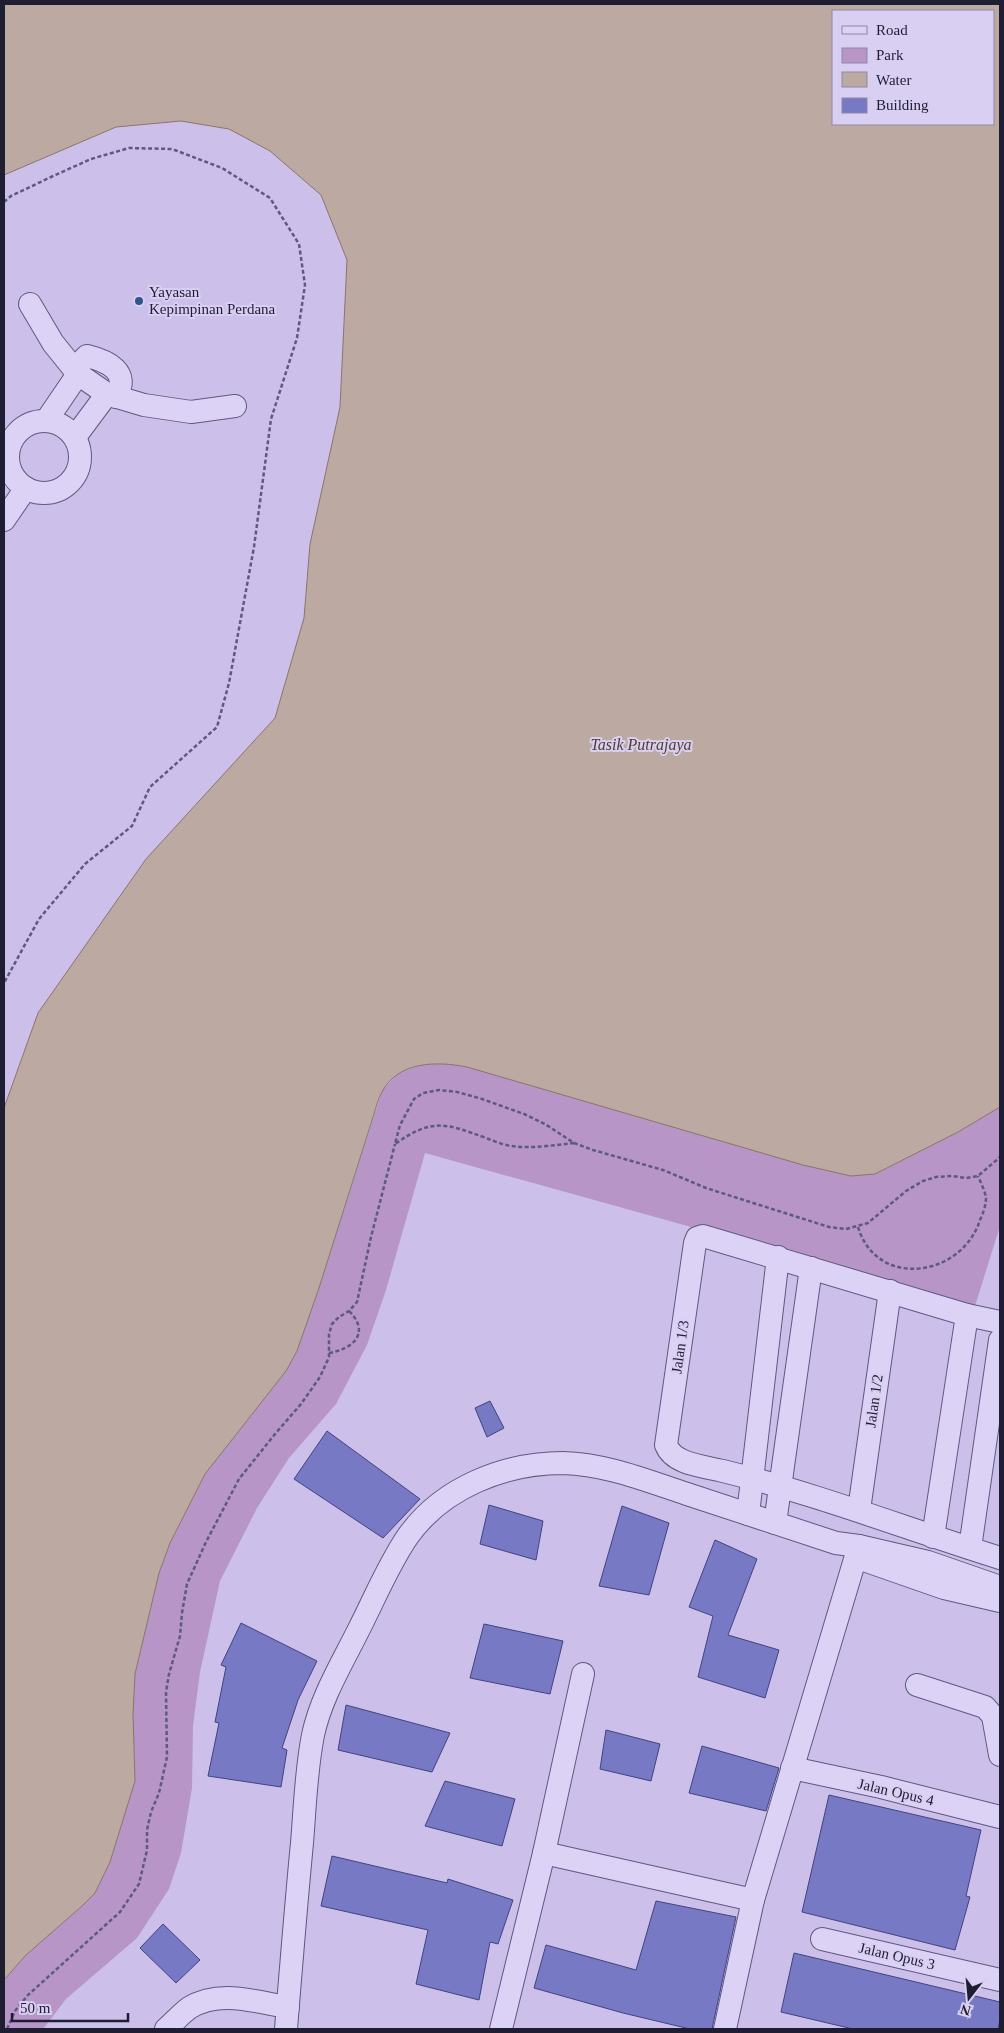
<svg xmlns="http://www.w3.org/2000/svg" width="1004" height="2033" font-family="'Times New Roman',serif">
	<rect width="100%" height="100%" fill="#ccc0ea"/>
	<path fill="#b795c6" d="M445 1062 467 1067 598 1104 875 1174 958 1132 1000 1107V1226L975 1306 425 1153 386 1290 367 1345 336 1404 289 1458 257 1508 220 1581 200 1672 193 1726 192 1788 181 1853 169 1889 137 1938 66 1999 43 2029H4V1980L26 1955 82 1906 95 1893 110 1862 124 1817 135 1674 159 1573 170 1543 205 1474 286 1371 297 1351 319 1288 382 1091 398 1073 421 1065Z"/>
	<path fill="#bcaaa2" stroke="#89756b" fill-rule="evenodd" d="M4 4H1000V1107L958 1132 875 1174 851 1176 803 1165 467 1067C437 1061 398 1061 382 1092 378 1099 376 1107 374 1114L319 1288 297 1351 286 1371 205 1474 170 1543 159 1573 135 1674 133 1714 135 1781 110 1862 95 1893 82 1906 26 1955 4 1980V1108L38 1013 146 859 275 718 304 618 310 544 340 407 347 260 321 195 270 151 229 129 181 121 116 127 4 175ZM833 11H993V124H833Z"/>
	<g fill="#7879c5" stroke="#41437e">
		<path d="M490 1401 504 1428 487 1437 475 1408Z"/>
		<path d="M327 1431 420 1499 383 1538 294 1479Z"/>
		<path d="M489 1505 543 1521 536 1560 480 1544Z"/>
		<path d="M622 1506 669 1523 649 1595 599 1586Z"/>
		<path d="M715 1540 757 1559 728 1635 779 1650 765 1698 698 1677 713 1616 689 1607Z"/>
		<path d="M241 1623 317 1661 298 1700 282 1748 287 1750 281 1787 208 1776 219 1723 215 1722 226 1667 221 1665Z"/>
		<path d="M484 1624 563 1641 550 1694 470 1678Z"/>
		<path d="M346 1705 450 1733 432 1772 338 1750Z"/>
		<path d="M606 1730 660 1744 651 1781 600 1769Z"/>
		<path d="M702 1746 779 1768 766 1811 689 1793Z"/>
		<path d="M445 1781 515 1799 502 1846 425 1826Z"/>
		<path d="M829 1795 981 1830 966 1896 970 1897 955 1950 802 1912Z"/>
		<path d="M332 1856 447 1883 448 1879 513 1900 498 1944 490 1942 479 2000 416 1984 428 1930 321 1906Z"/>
		<path d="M656 1901 736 1917 712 2029H690L623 2013 534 1988 546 1945 636 1970Z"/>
		<path d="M163 1924 200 1960 176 1983 140 1948Z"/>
		<path d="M794 1953 1000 2002V2020L998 2029H853L781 2012Z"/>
	</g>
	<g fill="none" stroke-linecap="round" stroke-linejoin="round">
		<g stroke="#5e5981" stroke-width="24">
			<g id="minor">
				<path d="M30 304 53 343 78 374 107 394 144 405 191 412 235 406"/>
				<path d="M74 369 87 356C108 361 131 372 116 397"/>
				<path d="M46 421 78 374"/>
				<circle cx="44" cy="457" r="36"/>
				<path d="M75 437 107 394"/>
				<path d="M4 520 26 488"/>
				<path d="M1000 1322 967 1315 703 1236 697 1238 695 1243 666 1445C674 1465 704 1466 723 1471 817 1494 907 1529 1000 1558"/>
				<path d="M859 1510 890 1291"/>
				<path d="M748 1514 778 1257"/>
				<path d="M775 1523 811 1268"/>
				<path d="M933 1537 967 1315"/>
				<path d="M970 1548 1000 1340"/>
				<path d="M858 1558 944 1588 1000 1601"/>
				<path d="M917 1685 985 1707 993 1716 1000 1755"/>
				<path d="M792 1768 881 1787 1000 1817"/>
				<path d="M544 1853 753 1900"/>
				<path d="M822 1939 1000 1980"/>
				<path d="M166 2029C174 2022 181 2014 189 2008 220 1989 255 2002 288 2007"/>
				<path d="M286 2029C291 1967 296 1905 302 1843 305 1807 306 1770 313 1735 321 1698 341 1665 358 1631 374 1600 388 1565 408 1536 443 1487 505 1463 563 1463 606 1464 647 1481 687 1494 737 1510 786 1527 836 1543L859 1546 928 1562 1000 1587"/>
				<path d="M501 2029 544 1853 583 1674"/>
				<path d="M725 2029 753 1900 859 1546"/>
			</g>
		</g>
		<g stroke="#5e5981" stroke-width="2.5" stroke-dasharray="4 2.5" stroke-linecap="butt">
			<path d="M4 202 11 196 51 177 91 159 129 148 172 149 222 168 270 198 299 244 305 285 297 338 271 419 254 547 229 683 217 727 150 787 132 826 85 864 39 919 4 983"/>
			<path d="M574 1143C554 1145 532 1149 512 1146 503 1145 494 1141 486 1138 445 1123 432 1118 395 1144L400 1125 414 1099 423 1093 439 1090 457 1092 482 1099 524 1114 545 1124 574 1143 593 1150 663 1170 706 1188 829 1227 846 1229 868 1223 906 1191 923 1181 936 1177 952 1176 966 1178 978 1176 1000 1157"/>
			<path d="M858 1227C877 1290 962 1277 980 1220 983 1213 986 1206 986 1198 985 1191 981 1183 978 1176"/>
			<path d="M329 1353C353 1349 371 1333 349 1311"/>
			<path d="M7 2029 15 2011 28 1995 120 1912 139 1884 147 1850V1830L151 1812 159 1793 167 1757 166 1692 169 1674 180 1636 182 1613 187 1584 206 1542 239 1479 275 1434 301 1404 320 1377 329 1357V1334L332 1324 339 1317 349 1311 357 1302 371 1237 395 1144"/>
		</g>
		<use href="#minor" stroke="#dcd2f5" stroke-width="22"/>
	</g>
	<circle fill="#2e568b" stroke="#d9cff2" stroke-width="2" cx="139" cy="301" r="5"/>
	<g text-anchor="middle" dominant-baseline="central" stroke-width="4" stroke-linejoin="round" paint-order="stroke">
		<g font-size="15" fill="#1e1d32" stroke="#d9cff2" text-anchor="start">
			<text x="149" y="292">Yayasan<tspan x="149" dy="17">Kepimpinan Perdana</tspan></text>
		</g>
		<g font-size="15" fill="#1e1d32" stroke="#d9cff2">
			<text transform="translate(680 1347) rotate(-82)">Jalan 1/3</text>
			<text transform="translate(874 1401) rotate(-82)">Jalan 1/2</text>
			<text transform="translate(896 1792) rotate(13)">Jalan Opus 4</text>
			<text transform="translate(897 1956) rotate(13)">Jalan Opus 3</text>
		</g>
		<g font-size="16" font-style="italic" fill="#513f2d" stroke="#d9cff2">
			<text x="641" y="744">Tasik Putrajaya</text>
		</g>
	</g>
	<rect width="1004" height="2033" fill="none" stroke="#1e1d32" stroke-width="10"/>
	<rect x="832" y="10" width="162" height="115" fill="#d9cff2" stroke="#8e88a5"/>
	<rect x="842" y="26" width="25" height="8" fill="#dcd2f5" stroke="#8e88a5"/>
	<text x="876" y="35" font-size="15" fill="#1e1d32">Road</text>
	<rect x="842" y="48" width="25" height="15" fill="#b795c6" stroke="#8e88a5"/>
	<text x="876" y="60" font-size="15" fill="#1e1d32">Park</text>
	<rect x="842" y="72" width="25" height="15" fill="#bcaaa2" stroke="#8e88a5"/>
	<text x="876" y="85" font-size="15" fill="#1e1d32">Water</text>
	<rect x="842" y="98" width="25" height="15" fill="#7879c5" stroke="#8e88a5"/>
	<text x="876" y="110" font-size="15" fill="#1e1d32">Building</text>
	<g transform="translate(969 1998) rotate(196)" stroke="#d9cff2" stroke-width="4" paint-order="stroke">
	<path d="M0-4L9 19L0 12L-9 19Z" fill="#1e1d32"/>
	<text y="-8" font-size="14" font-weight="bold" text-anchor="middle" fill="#1e1d32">N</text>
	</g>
	<path d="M12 2013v8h116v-8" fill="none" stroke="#1e1d32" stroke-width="2.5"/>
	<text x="20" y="2013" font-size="15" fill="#1e1d32" stroke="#d9cff2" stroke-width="4" paint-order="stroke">50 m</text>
</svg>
